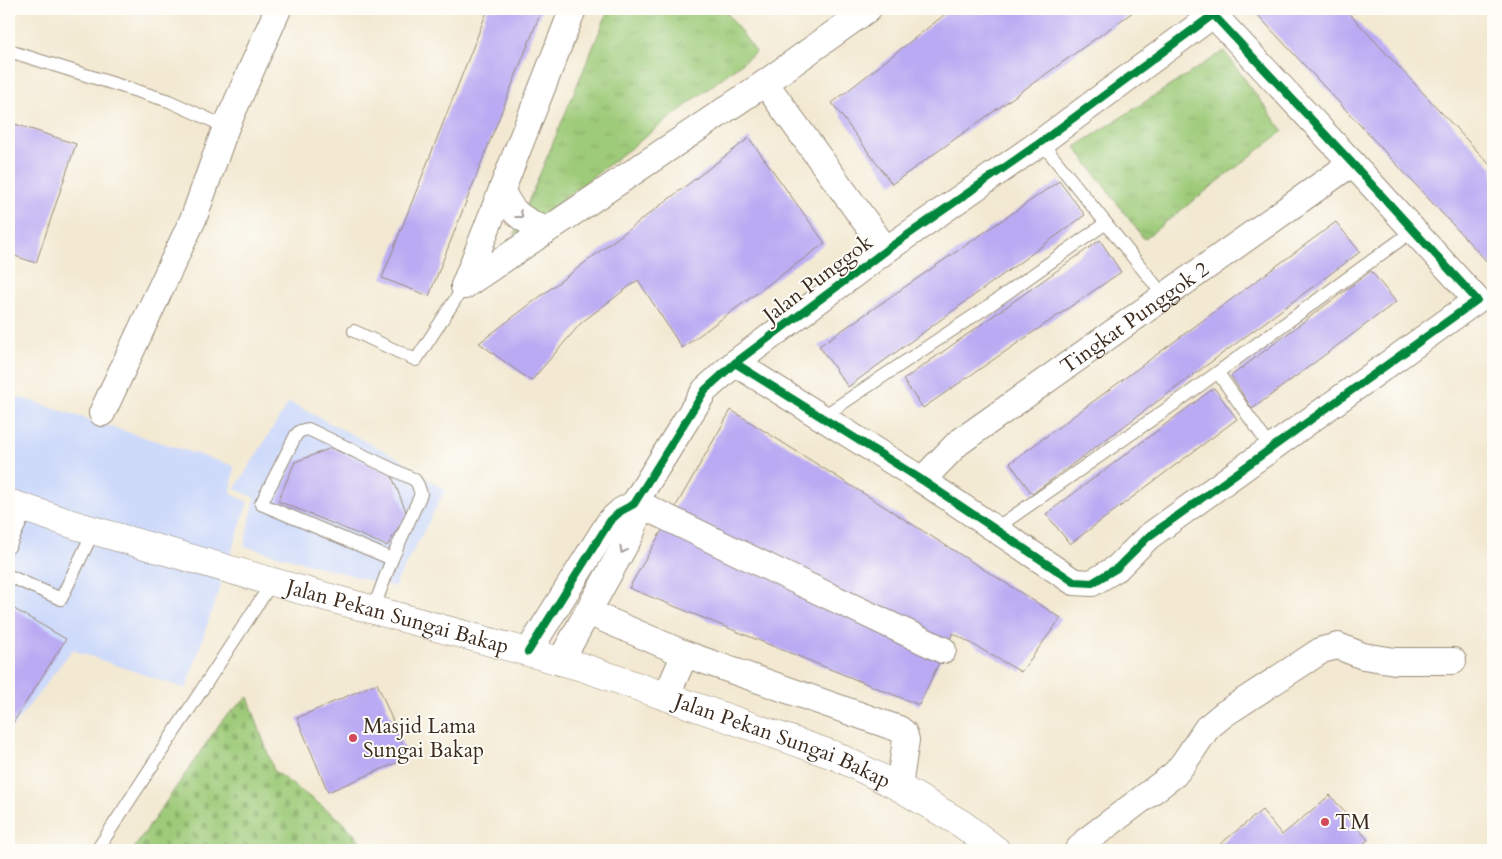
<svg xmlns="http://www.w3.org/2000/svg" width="1502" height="859" font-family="Cardo,serif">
	<defs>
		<pattern id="grass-tufts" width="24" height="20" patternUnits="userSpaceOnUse" patternTransform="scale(1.25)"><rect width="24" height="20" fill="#9ecb79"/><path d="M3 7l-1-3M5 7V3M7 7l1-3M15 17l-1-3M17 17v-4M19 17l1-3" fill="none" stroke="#89ae68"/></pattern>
		<pattern id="cemetery-stones" width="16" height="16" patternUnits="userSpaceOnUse" patternTransform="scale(1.25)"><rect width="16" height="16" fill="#9ecb79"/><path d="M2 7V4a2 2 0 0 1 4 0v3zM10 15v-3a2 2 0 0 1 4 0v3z" fill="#89ae68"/></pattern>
	</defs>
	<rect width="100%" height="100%" fill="#fdfcf7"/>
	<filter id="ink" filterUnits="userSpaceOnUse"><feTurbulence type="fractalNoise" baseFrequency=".02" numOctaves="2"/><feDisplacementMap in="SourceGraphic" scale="10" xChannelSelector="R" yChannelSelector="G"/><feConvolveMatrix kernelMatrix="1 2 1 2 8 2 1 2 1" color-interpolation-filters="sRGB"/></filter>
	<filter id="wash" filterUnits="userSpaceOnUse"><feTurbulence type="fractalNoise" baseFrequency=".0096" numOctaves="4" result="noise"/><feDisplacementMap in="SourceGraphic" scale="20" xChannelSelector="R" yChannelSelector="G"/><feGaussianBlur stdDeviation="1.12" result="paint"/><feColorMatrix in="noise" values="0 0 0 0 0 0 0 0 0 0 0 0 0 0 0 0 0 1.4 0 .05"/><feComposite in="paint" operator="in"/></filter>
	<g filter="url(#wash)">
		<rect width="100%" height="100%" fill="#f3e9d2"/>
		<g fill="#cedafa">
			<path d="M9 394 234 466 231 494 248 502 186 689 72 650 9 732Z"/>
			<path d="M289 402 402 460 445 491 394 587 244 546 255 498 235 489Z"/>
		</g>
		<g fill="url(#grass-tufts)" stroke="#6c7a4c">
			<path d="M609 9H724L756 52 513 238Z"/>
			<path d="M1224 51 1283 131 1144 239 1075 147Z"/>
		</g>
		<path fill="url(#cemetery-stones)" stroke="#6c7a4c" d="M248 697 274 771 342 821 368 850H133L223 719Z"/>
		<g id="blocks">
			<g fill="#baaaf3">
				<path d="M488 9H542L429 296 382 278Z"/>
				<path d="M949 9H1137L892 184 832 103 948 12Z"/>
				<path d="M1252 9H1345L1493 168V268Z"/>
				<path d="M9 122 76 144 36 263 9 254Z"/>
				<path d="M749 138 825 243 682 348 638 280 582 322 531 381 479 343Z"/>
				<path d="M1059 181 1085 215 848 387 819 346Z"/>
				<path d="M1336 222 1360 252 1032 494 1010 463Z"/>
				<path d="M1100 240 1121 272 923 408 903 380Z"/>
				<path d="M1371 271 1396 302 1252 409 1231 376Z"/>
				<path d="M1214 388 1237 419 1070 544 1046 514Z"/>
				<path d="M731 410 1061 618 1021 672 953 633 919 705 629 588Z"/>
				<path d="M331 448 391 474 407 514 387 546 278 501 295 462Z"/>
				<path d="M9 606 66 639 9 729Z"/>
				<path d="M377 683 408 758 328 792 297 718Z"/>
				<path d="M1330 795 1368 840 1355 850H1213L1262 810 1282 835Z"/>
			</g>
		</g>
	</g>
	<g filter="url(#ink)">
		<use href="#blocks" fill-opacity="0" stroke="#978a78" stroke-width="1"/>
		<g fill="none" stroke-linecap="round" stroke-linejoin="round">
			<g stroke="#978a78" stroke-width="14">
				<g id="service">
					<path d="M9 51 169 101 226 127"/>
					<path d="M1041 142 1164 296"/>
					<path d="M354 331 416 360 464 286"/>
					<path d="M1218 373 1271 448"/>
					<path d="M822 417 987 307 1106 223"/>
					<path d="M995 529 1181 399 1414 230"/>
					<path d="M9 547 27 509"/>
					<path d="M9 576 61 599 94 530"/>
					<path d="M373 610 392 559 261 504 296 435 300 431 308 429 415 480 418 485 421 494 392 559"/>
					<path d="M97 850 273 581"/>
				</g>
			</g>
			<g stroke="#978a78" stroke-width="28">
				<g id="minor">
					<path d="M765 83 886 250"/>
					<path d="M502 191C512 214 523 220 546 230"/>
					<path d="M464 286 765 83 868 9"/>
					<path d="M464 286 573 9"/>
					<path d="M735 363 922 480 1074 582 1092 583 1117 568 1148 537 1477 300 1352 163 1208 9"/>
					<path d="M102 413 194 217 226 127 278 9"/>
					<path id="s1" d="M922 480 958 443 1352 163"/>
					<path d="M635 502 774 570 943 650"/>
					<path d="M588 612 685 654 899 729 904 733 906 740 899 787"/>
					<path d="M528 652 610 521 621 511 634 504 705 390 735 363 886 250 1041 142 1214 14"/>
					<path d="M560 662 631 534 636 518 634 504"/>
					<path d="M666 697 685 654"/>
					<path d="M1078 850 1086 841 1175 774 1185 761 1207 728 1224 714 1322 650 1338 646 1363 656 1395 661H1453"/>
				</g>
			</g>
			<g stroke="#978a78" stroke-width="29">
				<g id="secondary">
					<path id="s2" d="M9 503 75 525 294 588 582 667 836 756 899 787 962 824 996 850"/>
				</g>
			</g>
			<use href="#service" stroke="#fff" stroke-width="12"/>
			<use href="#minor" stroke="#fff" stroke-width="26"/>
			<use href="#secondary" stroke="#fff" stroke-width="28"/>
			<g stroke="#fdfcf7" stroke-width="11">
				<g id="cycleway">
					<path d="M735 363 922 480 1074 582 1092 583 1117 568 1148 537 1477 300 1352 163 1208 9"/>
					<path d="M528 652 610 521 621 511 634 504 705 390 735 363 886 250 1041 142 1214 14"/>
				</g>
			</g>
			<use href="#cycleway" stroke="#00873e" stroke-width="8"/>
		</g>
		<defs><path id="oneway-chevron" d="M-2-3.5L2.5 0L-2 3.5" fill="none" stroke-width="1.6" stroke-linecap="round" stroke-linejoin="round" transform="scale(1.25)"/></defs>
		<g stroke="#a79f9a">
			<use href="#oneway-chevron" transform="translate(520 215) rotate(38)"/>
			<use href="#oneway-chevron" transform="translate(623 550) rotate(119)"/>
		</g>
	</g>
	<g fill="#d1495b" stroke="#fdfcf7" stroke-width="2">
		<circle cx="353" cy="738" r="5"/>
		<circle cx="1325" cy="822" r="5"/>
	</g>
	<g text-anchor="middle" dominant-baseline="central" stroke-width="4" stroke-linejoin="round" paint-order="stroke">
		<g font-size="21" fill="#3b2a1e" stroke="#fdfcf7">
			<text transform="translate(818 279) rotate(-37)">Jalan Punggok</text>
			<text stroke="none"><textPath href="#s1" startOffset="268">Tingkat Punggok 2</textPath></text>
			<text stroke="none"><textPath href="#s2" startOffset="405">Jalan Pekan Sungai Bakap</textPath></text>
			<text stroke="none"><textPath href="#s2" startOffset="810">Jalan Pekan Sungai Bakap</textPath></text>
		</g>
		<g font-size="21" fill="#3b2a1e" stroke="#fdfcf7" text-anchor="start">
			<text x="363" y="726">Masjid Lama<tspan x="363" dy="24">Sungai Bakap</tspan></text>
			<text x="1335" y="822">TM</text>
		</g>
	</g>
	<rect width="1502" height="859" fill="none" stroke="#fdfcf7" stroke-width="30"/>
</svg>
